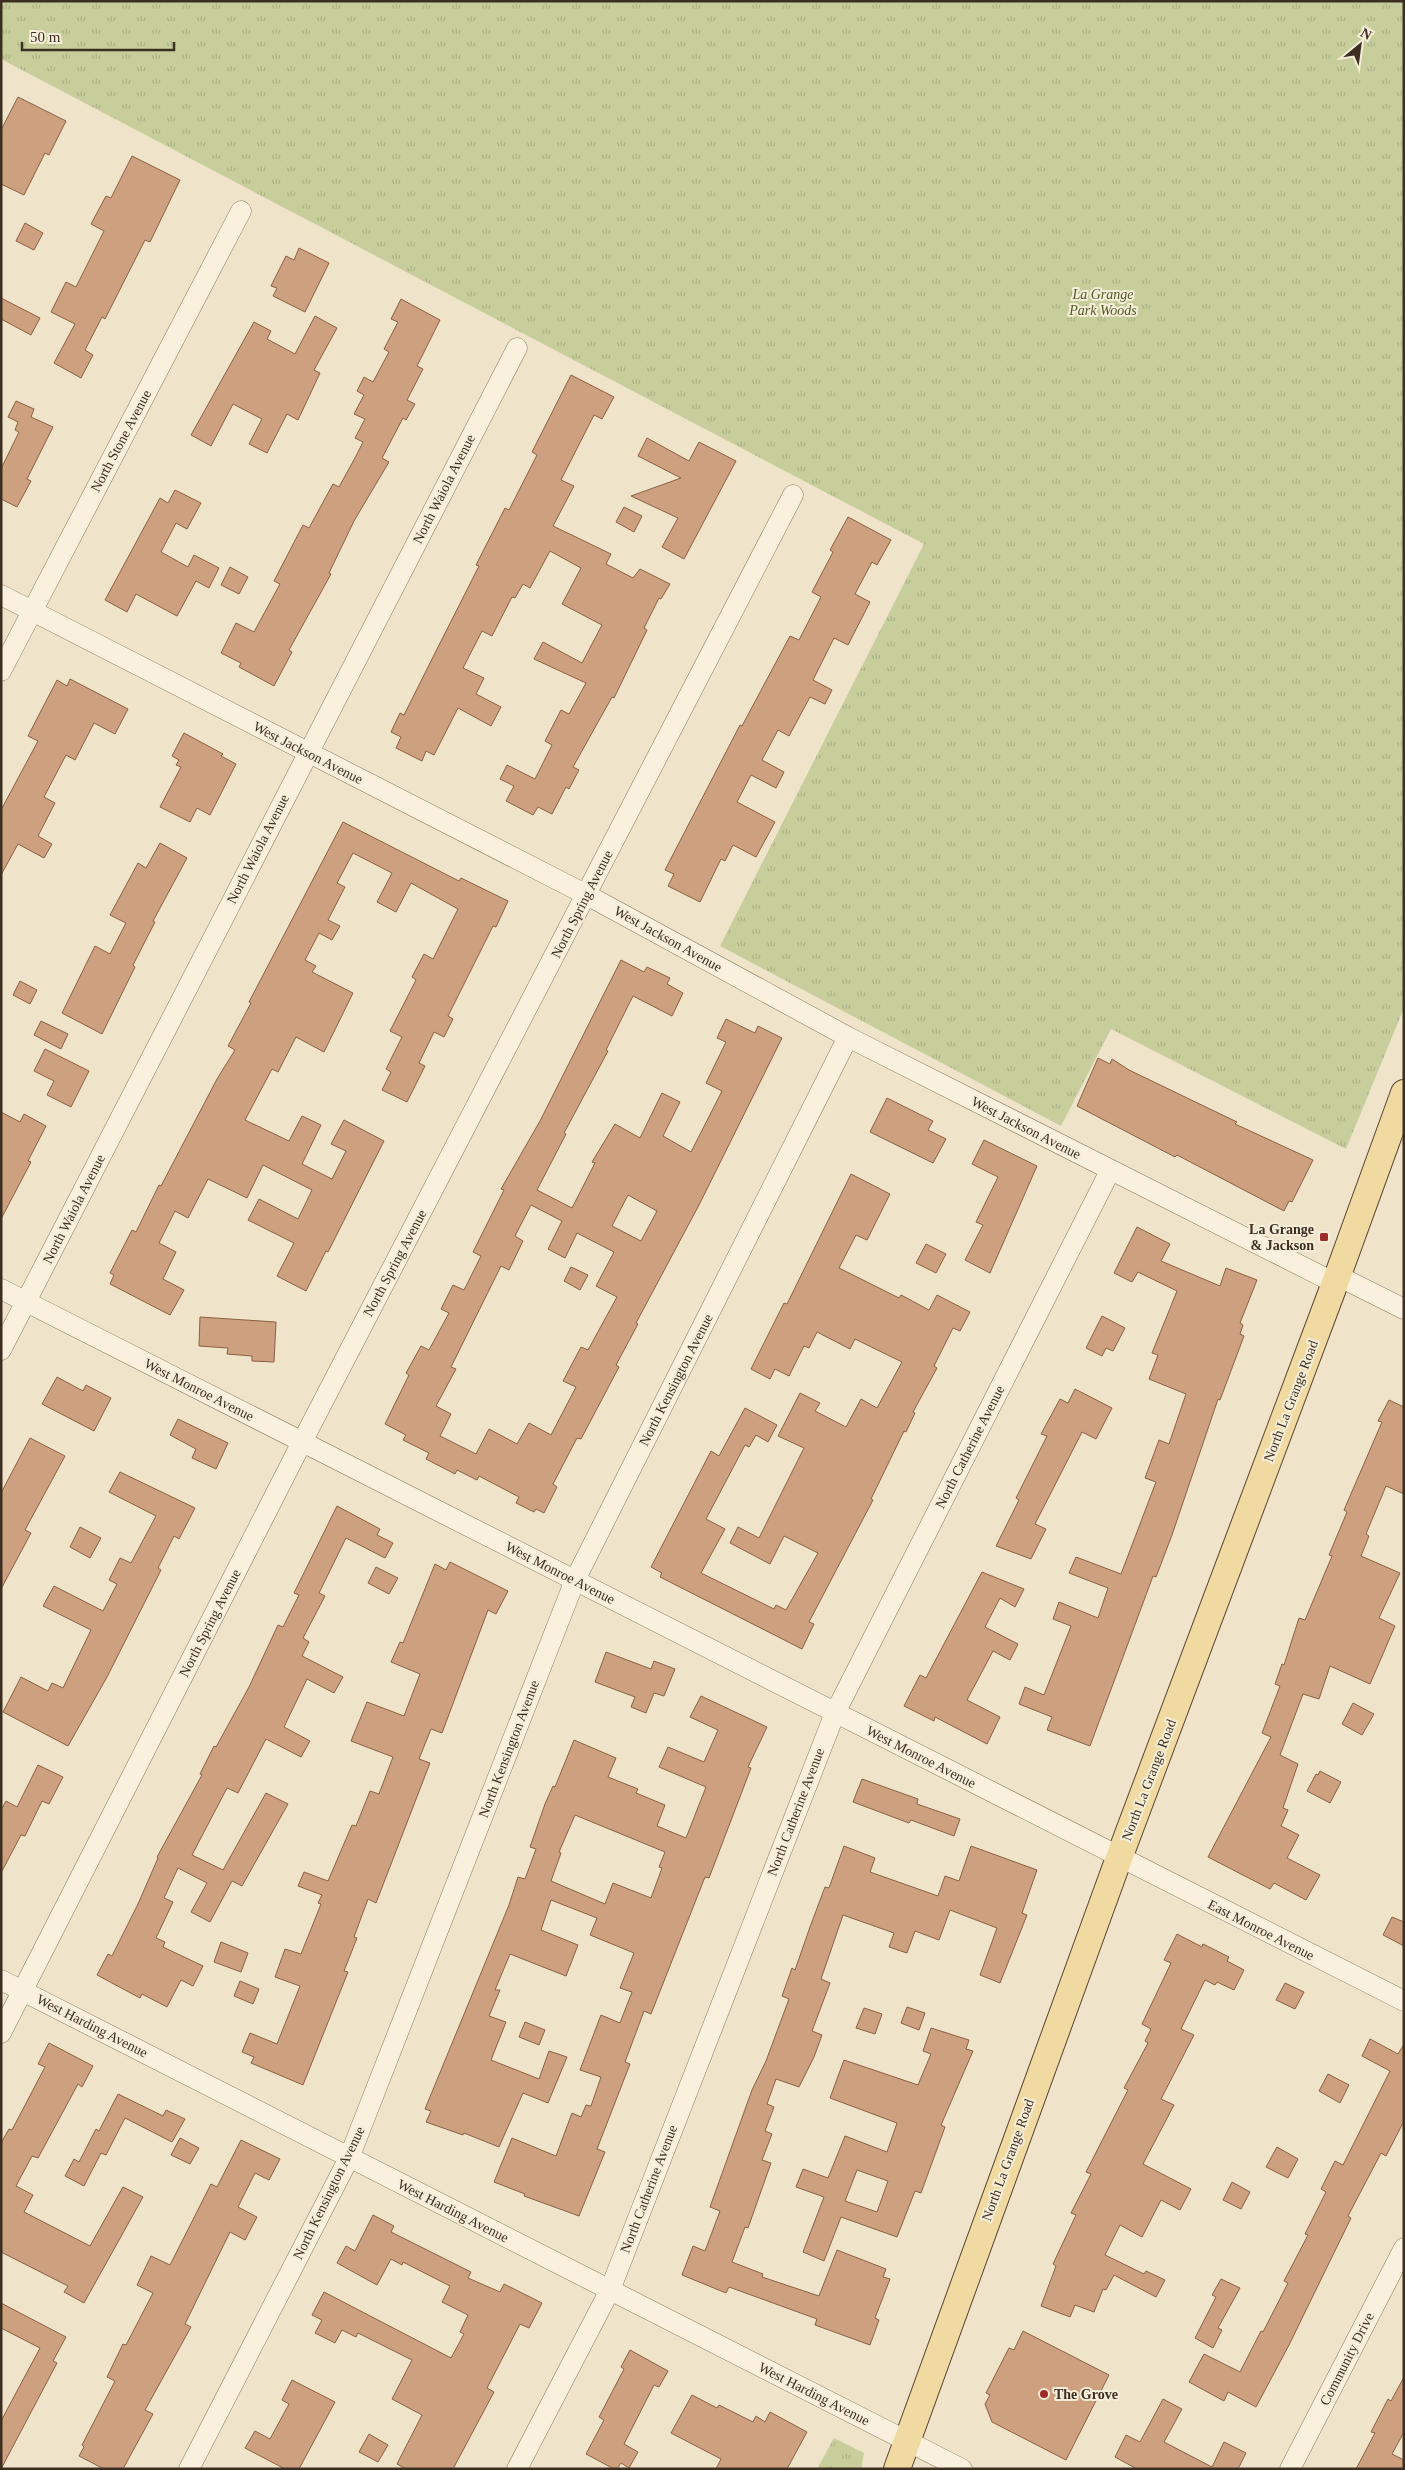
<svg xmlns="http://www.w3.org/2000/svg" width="1405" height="2470" font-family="Georgia,serif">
	<defs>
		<pattern id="park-tufts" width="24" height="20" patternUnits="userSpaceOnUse" patternTransform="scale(1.25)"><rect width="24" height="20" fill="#c7ce9c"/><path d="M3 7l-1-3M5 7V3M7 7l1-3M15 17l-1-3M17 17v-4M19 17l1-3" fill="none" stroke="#acb186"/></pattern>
	</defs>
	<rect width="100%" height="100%" fill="#efe4c9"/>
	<g fill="url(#park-tufts)">
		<path d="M1 1H1404V1008L1346 1149 1111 1029 1061 1126 720 946 924 544 1 59Z"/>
		<path d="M834 2438 864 2453 861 2469H817Z"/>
	</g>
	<g fill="#cda07f" stroke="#8b6042" fill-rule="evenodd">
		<path d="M18 97 66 121 49 155 45 153 24 195 1 184V130Z"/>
		<path d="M132 156 180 180 150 242 145 240 105 319 102 317 85 350 93 355 81 378 54 363 75 324 51 312 66 282 76 287 104 231 91 224 106 196 111 198Z"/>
		<path d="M25 223 43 233 34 250 16 241Z"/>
		<path d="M299 248 329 263 305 312 273 296 277 288 271 286 286 256 294 260Z"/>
		<path d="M1 298 40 318 31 335 1 319Z"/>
		<path d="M401 299 440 320 417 366 423 369 407 400 415 404 406 420 403 418 382 458 389 462 354 521 329 573 331 574 289 650 292 652 274 686 239 667 241 663 221 653 236 623 254 632 280 584 274 581 303 525 309 528 333 484 339 487 356 456 363 442 355 438 365 419 354 414 364 395 357 391 364 377 373 382 389 352 384 349 398 322 391 319Z"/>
		<path d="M315 316 337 328 314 370 320 373 298 420 287 414 267 453 249 444 262 419 233 404 211 446 191 435 254 322 271 331 267 339 295 354Z"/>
		<path d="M571 375 614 397 602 419 594 415 561 480 574 486 553 526 611 554 606 564 633 578 640 569 670 584 661 599 659 598 644 628 647 630 614 698 612 697 573 767 579 770 569 789 566 787 552 814 538 807 533 815 506 801 514 786 500 779 507 765 535 779 552 745 545 741 561 710 569 714 586 683 534 659 543 642 582 663 602 625 562 604 581 568 550 551 530 588 523 584 515 598 512 597 492 636 482 631 463 668 484 678 476 694 501 707 491 726 458 708 434 755 426 751 422 761 396 748 401 737 391 732 400 713 404 715 434 655 479 566 476 565 505 508 509 510 537 455 532 452Z"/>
		<path d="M16 401 34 409 31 417 53 427 27 479 31 481 17 507 1 499V469L19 432 15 430 18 422 8 417Z"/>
		<path d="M647 438 689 461 699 442 736 461 684 559 662 547 678 518 631 496 681 478 638 456Z"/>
		<path d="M175 490 201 503 187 529 176 523 161 552 188 567 194 555 219 568 209 588 196 581 177 616 136 594 127 612 105 600 160 498 168 503Z"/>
		<path d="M624 507 642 516 634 532 616 522Z"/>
		<path d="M848 517 891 540 877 565 872 562 855 594 870 602 848 645 834 638 813 680 832 690 825 704 810 697 789 736 778 730 762 760 784 772 776 788 751 775 737 802 775 822 756 857 733 845 725 861 721 859 700 902 668 886 674 874 665 870 740 725 742 726 790 636 799 640 821 597 812 592 833 552 830 550Z"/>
		<path d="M230 567 248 577 239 594 221 585Z"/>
		<path d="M70 679 128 709 115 734 94 723 75 760 66 755 44 797 55 803 38 836 52 844 44 858 18 844 1 875V810L38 741 28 736 57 680 67 686Z"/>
		<path d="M184 733 223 754 221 756 236 764 210 815 197 808 190 822 160 807 181 767 176 765 179 760 172 756Z"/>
		<path d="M343 822 459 881 461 878 508 901 496 927 493 926 448 1016 453 1019 444 1037 434 1032 419 1063 425 1066 407 1102 382 1090 391 1072 386 1069 402 1037 390 1031 416 980 412 977 424 954 433 959 458 909 411 883 396 912 377 902 392 873 353 853 337 883 345 887 328 920 340 926 332 940 319 933 305 960 316 966 312 972 353 993 324 1052 296 1037 278 1072 272 1069 245 1120 289 1141 302 1116 321 1125 302 1164 332 1179 346 1151 331 1144 344 1120 384 1141 328 1252 326 1251 306 1291 277 1276 294 1243 248 1220 259 1199 298 1219 312 1190 263 1165 247 1198 208 1179 188 1218 175 1211 159 1243 176 1252 163 1279 184 1290 170 1315 110 1284 114 1275 110 1273 132 1230 136 1232 159 1185 161 1186 217 1079 235 1050 228 1046 251 1003 249 1002Z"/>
		<path d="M160 843 187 858 153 921 155 922 133 965 135 967 102 1034 62 1013 95 946 110 954 126 923 110 915 138 863 146 868Z"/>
		<path d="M621 960 644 972 647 967 670 978 667 984 683 993 672 1016 633 996 606 1050 608 1051 564 1133 566 1134 537 1190 572 1208 595 1163 592 1162 615 1124 640 1138 662 1093 680 1102 663 1136 691 1152 722 1091 706 1083 726 1042 717 1038 726 1019 755 1033 758 1026 782 1038 699 1205 636 1323 638 1324 616 1365 619 1367 581 1439 577 1438 553 1484 557 1487 544 1513 536 1509 534 1512 516 1503 519 1497 479 1476 477 1480 457 1470 455 1474 426 1459 429 1453 403 1440 406 1435 385 1424 409 1375 406 1373 421 1346 429 1350 449 1313 441 1309 453 1285 464 1290 481 1256 473 1252 504 1190 501 1189 540 1121ZM628 1195 657 1211 641 1241 612 1226ZM531 1205 562 1221 548 1249 565 1258 577 1233 614 1252 596 1286 617 1297 588 1350 581 1347 563 1381 576 1387 551 1435 529 1423 517 1444 489 1429 476 1454 440 1436 451 1414 436 1406 456 1369 451 1367 501 1266 509 1270 523 1241 515 1236Z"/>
		<path d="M20 981 37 990 30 1004 13 995Z"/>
		<path d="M41 1021 68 1034 61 1049 34 1035Z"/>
		<path d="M45 1049 89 1071 71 1107 47 1095 54 1081 34 1071Z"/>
		<path d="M1098 1058 1110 1064 1112 1059 1129 1070 1237 1122 1235 1124 1313 1160 1292 1202 1289 1201 1284 1211 1177 1155 1175 1157 1077 1106Z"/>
		<path d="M887 1098 933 1121 928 1130 946 1139 933 1163 870 1132Z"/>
		<path d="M1 1112 20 1122 24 1114 46 1126 28 1161 31 1162 1 1219Z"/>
		<path d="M984 1140 1037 1166 990 1273 965 1260 983 1225 976 1222 998 1177 972 1164Z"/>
		<path d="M851 1174 890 1194 867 1240 856 1235 839 1268 899 1298 901 1295 929 1310 937 1295 970 1312 960 1331 953 1328 934 1366 937 1368 913 1412 915 1413 906 1432 904 1431 871 1499 873 1500 809 1622 814 1624 802 1649 660 1577 662 1573 651 1567 711 1451 719 1456 745 1408 777 1425 768 1442 756 1435 749 1447 745 1445 706 1519 725 1529 701 1573 774 1609 776 1605 786 1610 818 1553 784 1536 770 1564 730 1543 738 1527 759 1538 804 1448 778 1436 800 1393 820 1403 815 1411 846 1427 861 1399 877 1408 902 1362 855 1339 850 1349 817 1332 809 1348 804 1346 789 1376 775 1369 770 1379 751 1369 784 1303 787 1304Z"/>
		<path d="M1137 1227 1170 1244 1161 1261 1220 1286 1226 1268 1257 1280 1240 1323 1243 1325 1240 1334 1244 1336 1220 1400 1218 1399 1172 1535 1156 1577 1153 1576 1090 1746 1047 1730 1052 1717 1019 1704 1025 1687 1044 1695 1071 1626 1053 1619 1059 1602 1098 1618 1108 1588 1069 1573 1076 1557 1121 1574 1156 1482 1145 1478 1159 1440 1169 1444 1186 1394 1149 1379 1158 1355 1152 1353 1177 1291 1138 1272 1132 1282 1114 1273Z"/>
		<path d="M926 1244 946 1254 936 1273 916 1263Z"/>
		<path d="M571 1267 588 1275 580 1290 564 1281Z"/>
		<path d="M1102 1316 1125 1328 1113 1351 1106 1348 1102 1356 1086 1348Z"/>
		<path d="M200 1317 276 1322 274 1362 252 1361V1356L227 1354 228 1348 199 1346Z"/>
		<path d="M57 1377 83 1391 86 1385 111 1398 94 1431 42 1404Z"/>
		<path d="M1075 1389 1112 1408 1096 1439 1082 1432 1035 1524 1046 1529 1031 1559 996 1546 1019 1500 1016 1498 1047 1436 1041 1434 1060 1399 1068 1403Z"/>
		<path d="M1389 1400 1404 1407V1494L1386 1486 1366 1534 1369 1536 1361 1556 1400 1573 1379 1618 1395 1626 1370 1684 1330 1666 1319 1699 1303 1694 1280 1755 1298 1764 1283 1808 1288 1810 1281 1826 1299 1835 1287 1858 1320 1875 1306 1900 1274 1883 1270 1889 1208 1857 1271 1737 1262 1733 1280 1686 1275 1684 1282 1664 1284 1665 1299 1618 1305 1620 1332 1556 1329 1555 1347 1512 1344 1510 1382 1422 1378 1421Z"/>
		<path d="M178 1419 228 1443 216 1469 192 1458 196 1449 170 1435Z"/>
		<path d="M30 1438 65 1456 25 1530 31 1533 1 1589V1493Z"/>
		<path d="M120 1472 195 1508 179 1539 174 1536 158 1568 161 1570 107 1677 68 1746 3 1712 21 1677 48 1691 52 1683 63 1688 91 1630 43 1606 54 1586 103 1611 117 1584 109 1580 120 1558 131 1563 156 1516 109 1492Z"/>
		<path d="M337 1506 380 1529 377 1535 393 1543 385 1558 346 1538 319 1593 325 1596 303 1638 309 1642 302 1656 343 1677 334 1693 307 1679 284 1727 310 1741 301 1757 266 1739 238 1793 227 1788 192 1855 223 1870 266 1793 288 1804 242 1886 232 1881 210 1922 191 1912 207 1883 178 1868 164 1898 173 1902 156 1938 165 1942 163 1947 203 1966 193 1986 181 1980 167 2007 142 1994 140 1998 97 1975 108 1954 112 1956 138 1904 158 1858 157 1857 202 1775 200 1774 214 1746 216 1747 249 1687 278 1625 283 1627 299 1595 294 1593Z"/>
		<path d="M80 1527 101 1538 90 1558 70 1547Z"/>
		<path d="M450 1562 508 1591 496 1614 488 1610 442 1733 431 1729 419 1759 430 1763 376 1903 368 1899 354 1937 357 1938 344 1971 348 1972 303 2085 251 2063 254 2057 242 2052 250 2033 277 2044 300 1986 275 1977 285 1949 301 1954 321 1904 318 1903 322 1895 298 1886 304 1872 328 1881 352 1825 356 1826 370 1791 379 1794 393 1757 351 1741 367 1702 404 1716 420 1674 391 1662 400 1642 403 1643 435 1564 446 1570Z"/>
		<path d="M376 1567 398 1578 389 1594 368 1583Z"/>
		<path d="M982 1572 1024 1589 1015 1607 1000 1598 985 1627 1018 1644 1010 1660 993 1651 967 1700 1000 1717 987 1744 935 1717 934 1721 904 1706 920 1675 926 1678Z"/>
		<path d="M606 1652 651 1669 654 1661 675 1669 664 1696 654 1693 646 1713 631 1707 635 1697 595 1682Z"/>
		<path d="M701 1696 767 1727 748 1767 751 1768 709 1878 705 1877 651 2014 644 2011 625 2062 630 2064 597 2149 605 2152 579 2216 524 2196 525 2194 494 2182 512 2138 556 2156 572 2113 581 2117 586 2105 591 2106 601 2077 580 2070 601 2015 620 2023 632 1992 620 1988 634 1953 590 1935 597 1918 551 1900 541 1930 578 1945 566 1976 510 1954 495 1990H500L489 2016 506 2022 491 2060 539 2079 549 2051 567 2057 548 2103 523 2093 499 2147 464 2133 463 2135 426 2122 431 2111 425 2109 509 1905 518 1877 525 1879 536 1849 530 1847 545 1804 553 1786 555 1787 574 1740 616 1758 608 1777 638 1789 636 1793 665 1805 657 1826 686 1838 706 1787 659 1767 668 1747 704 1762 718 1730 690 1717ZM575 1815 665 1852 659 1867 662 1868 651 1898 613 1883 605 1904 551 1881 561 1853 559 1852Z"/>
		<path d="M1353 1703 1374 1714 1362 1735 1342 1724Z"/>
		<path d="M38 1765 63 1777 49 1804 42 1801 25 1836 21 1835 1 1873V1810L6 1801 17 1807Z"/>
		<path d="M1320 1771 1341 1782 1330 1803 1307 1791 1316 1774 1318 1775Z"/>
		<path d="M862 1779 918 1799 917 1804 960 1819 954 1836 911 1820 909 1823 853 1802Z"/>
		<path d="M844 1846 875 1858 870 1872 938 1896 945 1876 959 1881 971 1846 1037 1870 1022 1913 1027 1915 1000 1983 980 1975 997 1928 950 1910 939 1940 915 1931 907 1953 889 1947 894 1933 843 1915 821 1979 830 1983 812 2031 822 2035 814 2057 799 2087 776 2079 767 2104 774 2107 765 2131 772 2134 762 2160 771 2163 748 2228 745 2227 732 2262 763 2274 762 2277 819 2296 837 2250 886 2269 883 2277 890 2279 875 2318 879 2320 870 2345 815 2325 817 2319 729 2287 726 2293 682 2275 693 2246 705 2251 720 2211 710 2207 752 2090 766 2061 789 1999 782 1996 792 1968 795 1970 810 1927 825 1887 829 1888Z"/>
		<path d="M1392 1917 1404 1922V1946L1383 1935Z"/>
		<path d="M1177 1934 1202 1947 1203 1944 1229 1957 1227 1961 1244 1970 1234 1990 1217 1982 1215 1985 1205 1980 1181 2029 1194 2035 1161 2099 1174 2105 1143 2164 1191 2189 1180 2210 1161 2200 1142 2237 1120 2225 1105 2255 1144 2274 1146 2271 1165 2280 1156 2297 1114 2275 1106 2290 1103 2289 1094 2312 1075 2305 1070 2317 1041 2306 1056 2266 1053 2264 1076 2215 1071 2213 1091 2174 1086 2172 1128 2090 1124 2088 1148 2043 1145 2041 1151 2029 1142 2024 1171 1963 1164 1960Z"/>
		<path d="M221 1942 248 1953 241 1972 214 1962Z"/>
		<path d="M240 1981 259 1989 253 2004 234 1996Z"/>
		<path d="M1285 1983 1304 1992 1295 2009 1276 2000Z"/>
		<path d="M907 2007 925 2013 919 2030 901 2023Z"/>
		<path d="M864 2008 882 2014 875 2034 856 2028Z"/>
		<path d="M525 2022 545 2030 539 2045 519 2037Z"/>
		<path d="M931 2028 969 2040 966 2049 973 2051 941 2125 945 2127 921 2193 915 2191 897 2237 841 2217 824 2261 803 2252 824 2197 796 2187 803 2169 828 2178 845 2136 887 2152 897 2123 830 2098 844 2060 918 2085 931 2054 923 2051ZM857 2170 888 2181 877 2212 845 2201Z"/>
		<path d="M1370 2039 1398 2054 1404 2044V2121L1386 2156 1381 2153 1348 2216 1351 2218 1289 2345 1256 2407 1228 2392 1224 2401 1189 2382 1204 2354 1240 2372 1261 2331 1263 2332 1288 2283 1284 2281 1308 2235 1305 2234 1326 2192 1321 2189 1335 2161 1343 2165 1390 2071 1362 2056Z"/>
		<path d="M49 2043 93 2066 82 2087 78 2084 38 2158 32 2156 16 2186 33 2195 24 2212 90 2246 123 2187 143 2197 84 2303 64 2292 68 2286 1 2252V2143L9 2129 12 2130 45 2067 38 2064Z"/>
		<path d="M1328 2074 1349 2085 1340 2103 1319 2091Z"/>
		<path d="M118 2094 163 2116 166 2110 185 2119 172 2142 125 2118 106 2155 101 2153 84 2186 65 2176 74 2159 79 2162 96 2129 99 2131Z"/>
		<path d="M180 2138 199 2148 190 2164 171 2155Z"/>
		<path d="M241 2140 280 2159 269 2180 255 2173 238 2207 257 2217 245 2240 230 2232 185 2324 191 2327 145 2410 153 2414 123 2469H104L79 2456 84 2447 82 2445 115 2381 107 2377 123 2344 126 2345 153 2293 137 2285 151 2256 170 2265 211 2184 217 2187Z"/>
		<path d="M1277 2147 1298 2159 1288 2178 1266 2167Z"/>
		<path d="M1232 2182 1250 2192 1241 2209 1223 2200Z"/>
		<path d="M373 2215 394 2226 391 2232 471 2272 468 2278 500 2292 504 2284 542 2303 529 2328 520 2324 487 2388 494 2392 453 2469H406L397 2464 422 2415 392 2399 412 2360 358 2333 356 2337 342 2330 335 2343 315 2333 322 2320 312 2315 324 2292 451 2358 464 2334 460 2332 468 2315 442 2302 450 2286 403 2262 402 2265 391 2259 377 2285 337 2263 346 2246 355 2251Z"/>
		<path d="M1221 2279 1240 2288 1218 2328 1222 2330 1213 2348 1195 2338 1216 2297 1212 2295Z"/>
		<path d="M1 2303 66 2337 53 2361 57 2363 1 2469V2421L40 2348 1 2328Z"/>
		<path d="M1023 2331 1109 2375 1066 2460 992 2422 985 2404 990 2395 986 2393 1009 2348 1014 2350Z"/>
		<path d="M630 2350 668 2371 659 2387 654 2385 624 2444 638 2452 629 2468 621 2463 617 2469H614L586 2454 604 2420 599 2417 624 2369 621 2367Z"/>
		<path d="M1404 2377V2432L1392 2454 1404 2460V2469H1356L1375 2433 1371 2432 1388 2399 1391 2401Z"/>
		<path d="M292 2380 335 2402 299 2469H285L245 2448 255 2431 270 2439 289 2404 282 2400Z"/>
		<path d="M692 2395 717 2408 719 2405 753 2422 756 2416 765 2422 770 2412 807 2432 787 2469H716L721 2459 671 2433Z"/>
		<path d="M1163 2399 1182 2409 1164 2442 1212 2467 1224 2442 1246 2453 1238 2469H1137L1115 2457 1126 2435 1140 2442Z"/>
		<path d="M369 2434 388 2445 378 2462 359 2452Z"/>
	</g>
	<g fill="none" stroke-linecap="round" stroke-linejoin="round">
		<g stroke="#8c775d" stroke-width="21">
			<g id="minor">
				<path d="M1 595 587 895 848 1037 1335 1283"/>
				<path d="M1 671 241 211"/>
				<path d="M1338 1276 1404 1309"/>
				<path d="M1 1289 1404 2001"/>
				<path d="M1 1350 517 348"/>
				<path d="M1 1980 962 2469"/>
				<path d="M1 2033 302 1442 793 495"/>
				<path d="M189 2469 349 2158 575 1580 848 1037"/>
				<path d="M517 2469 610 2290 835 1713 1110 1171"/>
				<path d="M1290 2469 1404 2248"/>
			</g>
		</g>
		<g stroke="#5a4531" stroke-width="28">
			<path id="major" d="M897 2469 1119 1858 1335 1283 1404 1093"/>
		</g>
		<use href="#minor" stroke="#f9f1dd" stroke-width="20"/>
		<use href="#major" stroke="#f1daa2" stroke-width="26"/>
	</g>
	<g fill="#9c2d2c" stroke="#f6eed9" stroke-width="2">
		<rect x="1319" y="1232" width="10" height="10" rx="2.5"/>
		<circle cx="1044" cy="2394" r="5"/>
	</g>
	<g text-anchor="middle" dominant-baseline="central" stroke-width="4" stroke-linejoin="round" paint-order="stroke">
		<g font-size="14" font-style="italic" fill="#4c5927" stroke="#f6eed9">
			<text x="1103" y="294">La Grange<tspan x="1103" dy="16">Park Woods</tspan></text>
		</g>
		<g font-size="14" fill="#3c2e21" stroke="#f6eed9">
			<text transform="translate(121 441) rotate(-62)">North Stone Avenue</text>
			<text transform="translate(444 489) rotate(-63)">North Waiola Avenue</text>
			<text transform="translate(308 753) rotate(27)">West Jackson Avenue</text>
			<text transform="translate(258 849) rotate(-63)">North Waiola Avenue</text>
			<text transform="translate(582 904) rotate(-63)">North Spring Avenue</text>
			<text transform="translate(668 939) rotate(29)">West Jackson Avenue</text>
			<text transform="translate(1026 1128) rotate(27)">West Jackson Avenue</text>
			<text transform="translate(74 1209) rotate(-63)">North Waiola Avenue</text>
			<text transform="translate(395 1263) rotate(-62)">North Spring Avenue</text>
			<text transform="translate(676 1380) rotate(-63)">North Kensington Avenue</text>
			<text transform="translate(199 1390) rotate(27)">West Monroe Avenue</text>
			<text transform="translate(1291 1401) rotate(-69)">North La Grange Road</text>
			<text transform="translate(970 1447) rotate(-63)">North Catherine Avenue</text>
			<text transform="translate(560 1573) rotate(27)">West Monroe Avenue</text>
			<text transform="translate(210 1623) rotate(-63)">North Spring Avenue</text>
			<text transform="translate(509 1749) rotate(-69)">North Kensington Avenue</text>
			<text transform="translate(921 1757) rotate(27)">West Monroe Avenue</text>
			<text transform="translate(1149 1780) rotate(-69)">North La Grange Road</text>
			<text transform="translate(796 1812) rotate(-69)">North Catherine Avenue</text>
			<text transform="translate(1261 1930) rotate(27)">East Monroe Avenue</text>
			<text transform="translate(92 2026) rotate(27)">West Harding Avenue</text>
			<text transform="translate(1008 2160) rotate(-70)">North La Grange Road</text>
			<text transform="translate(649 2189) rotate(-69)">North Catherine Avenue</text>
			<text transform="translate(329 2193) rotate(-64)">North Kensington Avenue</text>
			<text transform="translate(453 2211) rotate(27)">West Harding Avenue</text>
			<text transform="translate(1347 2359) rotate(-63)">Community Drive</text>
			<text transform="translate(814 2394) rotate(27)">West Harding Avenue</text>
		</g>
		<g font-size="14" font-weight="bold" fill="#3c2e21" stroke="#f6eed9" text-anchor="end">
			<text x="1314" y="1229">La Grange<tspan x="1314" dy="16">&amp; Jackson</tspan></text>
			<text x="1054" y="2394" text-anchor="start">The Grove</text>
		</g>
	</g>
	<rect width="1405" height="2470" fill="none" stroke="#3c2e21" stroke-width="5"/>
	<g transform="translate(1360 45) rotate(29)" stroke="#f6eed9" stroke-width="4" paint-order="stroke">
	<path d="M0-4L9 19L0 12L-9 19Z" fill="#3c2e21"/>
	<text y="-8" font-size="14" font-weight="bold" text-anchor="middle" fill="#3c2e21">N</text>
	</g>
	<path d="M22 42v8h152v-8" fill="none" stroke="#3c2e21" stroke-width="2.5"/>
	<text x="30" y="42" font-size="15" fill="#3c2e21" stroke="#f6eed9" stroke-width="4" paint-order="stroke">50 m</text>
</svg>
